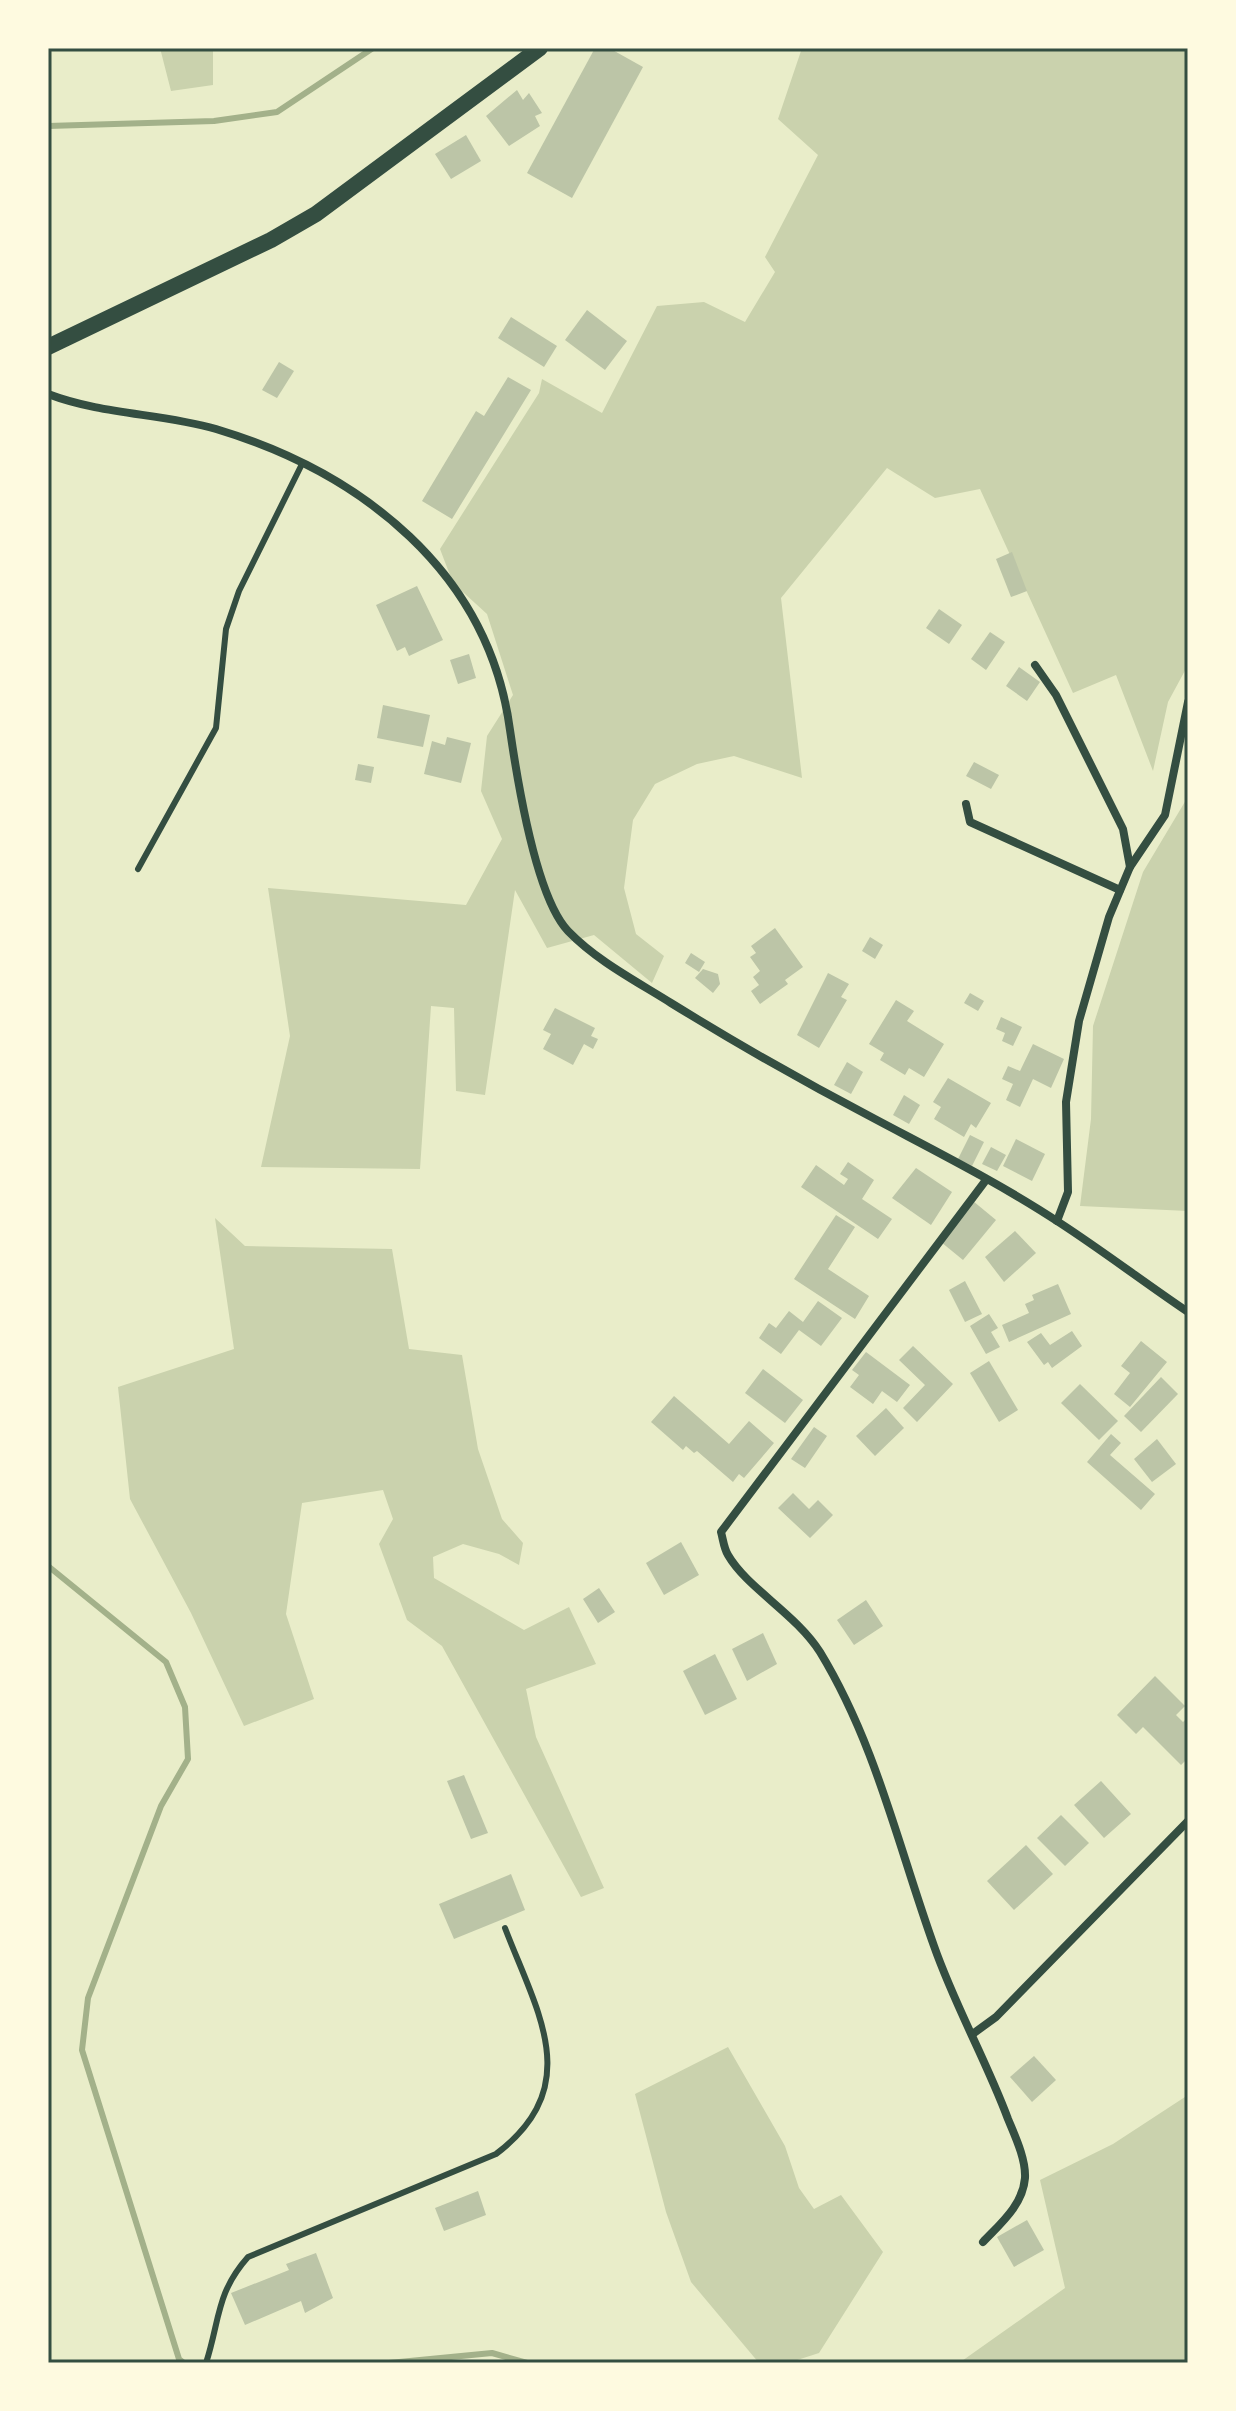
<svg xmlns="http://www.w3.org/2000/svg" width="1236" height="2411" font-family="'Open Sans',sans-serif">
	<rect width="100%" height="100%" fill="#e9edc9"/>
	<g fill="#cad2ad">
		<path d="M160 48H220L213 50V85L171 91Z"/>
		<path d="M802 48H1188V665L1168 702 1153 771 1116 675 1073 693 980 489 935 498 887 468 781 598 802 778 734 756 697 764 655 784 633 820 624 888 636 934 664 956 652 983 594 935 547 948 515 890 485 1095 456 1091 454 1008 431 1006 420 1169 261 1167 290 1036 268 888 466 905 502 839 481 791 487 736 513 695 487 614 453 583 440 549 539 393 542 379 602 413 657 306 704 302 745 322 775 272 765 257 818 155 778 119Z"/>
		<path d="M1186 800 1188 1211 1080 1206 1091 1119 1093 1026 1143 872Z"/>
		<path d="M215 1218 245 1246 392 1249 409 1349 462 1355 478 1449 502 1519 523 1543 519 1565 499 1554 463 1544 433 1557 434 1578 524 1630 569 1607 596 1664 526 1689 536 1737 604 1888 581 1897 442 1646 407 1620 379 1544 393 1519 383 1490 302 1503 286 1614 314 1699 244 1726 191 1613 130 1499 118 1387 234 1349Z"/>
		<path d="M728 2047 785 2146 799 2188 814 2209 841 2195 883 2252 819 2353 788 2363H759L691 2282 666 2212 635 2094Z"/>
		<path d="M1188 2095V2363H959L1065 2288 1040 2180 1113 2144Z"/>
	</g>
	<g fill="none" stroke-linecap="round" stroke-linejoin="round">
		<g stroke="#a3b18a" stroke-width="6">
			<path d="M48 126 214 121 277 112 373 48"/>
			<path d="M48 1566 166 1662 185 1707 188 1759 161 1806 88 1998 82 2050 179 2359 184 2363"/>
			<path d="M389 2363 492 2353 527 2363"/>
		</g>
	</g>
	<g fill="#bcc5a7">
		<path d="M595 48H609L643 67 572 198 527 173Z"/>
		<path d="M517 90 523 100 529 93 542 113 535 116 540 126 509 146 486 116Z"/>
		<path d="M466 135 481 161 451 179 435 154Z"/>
		<path d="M587 310 627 341 605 370 565 340Z"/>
		<path d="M511 317 557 346 544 367 498 338Z"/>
		<path d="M279 362 294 371 277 398 262 390Z"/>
		<path d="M508 377 531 390 452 519 422 501 476 411 484 416Z"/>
		<path d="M1012 552 1027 591 1011 597 996 559Z"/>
		<path d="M417 586 443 640 409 656 405 647 397 651 376 605Z"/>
		<path d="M939 609 962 625 949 644 926 628Z"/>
		<path d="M990 632 1005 642 986 670 971 659Z"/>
		<path d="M469 654 476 678 458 684 450 660Z"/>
		<path d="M1019 667 1040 682 1027 701 1006 686Z"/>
		<path d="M383 705 430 715 423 747 377 738Z"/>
		<path d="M447 737 471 743 461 783 424 774 432 741 445 745Z"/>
		<path d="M974 762 999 775 991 789 966 776Z"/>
		<path d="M358 764 374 767 371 783 355 780Z"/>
		<path d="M775 928 803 967 785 980 788 984 760 1004 751 991 759 985 753 977 760 971 750 957 756 953 751 946Z"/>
		<path d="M870 937 883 945 875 959 862 951Z"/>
		<path d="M691 953 705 962 699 972 685 963Z"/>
		<path d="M703 969 718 974 720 984 713 993 695 978Z"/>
		<path d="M828 973 849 984 841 997 847 1000 819 1048 797 1035Z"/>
		<path d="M970 993 984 1001 978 1011 964 1003Z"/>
		<path d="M896 1000 914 1011 907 1021 944 1044 924 1077 909 1068 905 1075 880 1060 884 1053 869 1044Z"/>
		<path d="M555 1008 595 1028 591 1036 598 1039 593 1049 584 1044 573 1065 543 1049 551 1034 543 1030Z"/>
		<path d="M1001 1017 1022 1027 1013 1046 1002 1041 1005 1033 996 1029Z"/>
		<path d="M1033 1044 1064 1059 1051 1088 1033 1079 1020 1107 1006 1100 1013 1084 1002 1079 1008 1066 1020 1071Z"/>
		<path d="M847 1062 863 1072 851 1094 834 1085Z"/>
		<path d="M948 1078 991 1103 976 1128 971 1124 964 1137 934 1119 941 1107 933 1102Z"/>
		<path d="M904 1095 920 1105 909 1124 893 1115Z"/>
		<path d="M970 1135 984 1142 972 1166 958 1159Z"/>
		<path d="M1016 1139 1045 1154 1032 1181 1003 1166Z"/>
		<path d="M991 1147 1006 1155 997 1171 982 1164Z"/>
		<path d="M848 1162 874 1180 862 1199 892 1219 878 1239 801 1187 816 1165 844 1185 848 1179 840 1174Z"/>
		<path d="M916 1168 952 1192 931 1225 892 1198Z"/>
		<path d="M973 1201 996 1220 963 1260 941 1242Z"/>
		<path d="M836 1215 855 1227 828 1269 869 1296 855 1319 794 1279Z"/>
		<path d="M1015 1231 1036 1253 1004 1282 985 1257Z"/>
		<path d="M965 1281 982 1314 965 1322 949 1290Z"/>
		<path d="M1058 1284 1071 1314 1009 1342 1002 1325 1029 1313 1025 1304 1034 1300 1032 1295Z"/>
		<path d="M818 1301 842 1318 821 1346 799 1330 781 1354 759 1338 769 1323 776 1328 789 1311 803 1322Z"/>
		<path d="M989 1314 998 1328 991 1332 1000 1347 986 1354 970 1326Z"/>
		<path d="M1072 1331 1082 1346 1052 1368 1048 1362 1044 1365 1027 1342 1041 1333 1050 1345Z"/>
		<path d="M1141 1341 1167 1362 1130 1407 1114 1394 1130 1373 1121 1366Z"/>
		<path d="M913 1346 953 1384 917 1422 903 1408 925 1385 899 1360Z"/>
		<path d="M866 1352 910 1385 897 1402 882 1391 873 1404 850 1387 859 1375 852 1370Z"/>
		<path d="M989 1361 1018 1410 999 1422 970 1373Z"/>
		<path d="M763 1369 803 1400 785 1423 745 1393Z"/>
		<path d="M1161 1377 1178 1394 1141 1432 1124 1416Z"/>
		<path d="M1080 1384 1118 1421 1099 1440 1061 1403Z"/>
		<path d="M674 1396 729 1444 749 1421 774 1443 744 1478 739 1474 733 1482 697 1451 694 1453 686 1446 683 1450 651 1422Z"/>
		<path d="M886 1408 904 1428 875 1456 856 1436Z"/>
		<path d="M814 1427 827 1436 805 1468 791 1459Z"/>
		<path d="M1111 1434 1121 1443 1110 1455 1155 1494 1141 1510 1087 1462Z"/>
		<path d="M1157 1439 1176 1464 1152 1482 1134 1459Z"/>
		<path d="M793 1493 809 1509 818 1500 833 1515 810 1538 778 1508Z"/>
		<path d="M681 1542 699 1575 664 1595 646 1563Z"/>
		<path d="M599 1588 615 1612 598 1623 583 1599Z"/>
		<path d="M866 1600 883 1626 854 1645 837 1620Z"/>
		<path d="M763 1633 777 1664 747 1681 732 1649Z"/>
		<path d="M715 1654 737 1699 705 1715 683 1671Z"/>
		<path d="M1155 1676 1185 1706 1176 1715 1183 1722 1188 1717V1758L1181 1765 1143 1727 1136 1734 1117 1715Z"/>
		<path d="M464 1775 488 1833 471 1839 447 1781Z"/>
		<path d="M1101 1781 1131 1814 1104 1838 1074 1805Z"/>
		<path d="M1061 1815 1089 1843 1065 1866 1037 1838Z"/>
		<path d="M1026 1845 1053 1874 1014 1910 987 1881Z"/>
		<path d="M511 1874 525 1910 454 1939 439 1904Z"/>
		<path d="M1034 2056 1056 2080 1032 2102 1010 2077Z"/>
		<path d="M478 2191 486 2215 444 2231 435 2208Z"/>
		<path d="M1027 2220 1044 2250 1014 2267 997 2237Z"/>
		<path d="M316 2253 333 2298 305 2313 301 2301 245 2325 231 2293 289 2270 286 2264Z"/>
	</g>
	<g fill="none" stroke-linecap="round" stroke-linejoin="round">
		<g stroke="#344e41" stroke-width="6">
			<path d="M138 869 216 728 226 629 239 591 302 464"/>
			<path d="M206 2363C220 2320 216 2293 248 2257L496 2154C586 2086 537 2012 505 1928"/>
		</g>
		<g stroke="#344e41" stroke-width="8">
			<path d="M48 394C103 415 161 413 216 429 362 473 489 572 510 730 517 778 536 897 568 931 597 961 636 981 671 1003 739 1045 804 1082 875 1119 937 1152 1001 1184 1060 1223 1103 1251 1145 1283 1188 1312"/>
			<path d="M1035 665 1056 695 1123 829 1130 867 1109 917 1079 1021 1066 1102 1068 1192 1057 1221"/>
			<path d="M966 804 970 822 1120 890"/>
			<path d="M1130 867 1165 815 1188 702"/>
			<path d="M974 2033 996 2017 1188 1821"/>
			<path d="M983 2242C1000 2224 1023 2205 1025 2178 1026 2159 1015 2136 1008 2119 986 2060 955 2006 934 1946 898 1846 876 1744 820 1652 796 1614 747 1588 728 1555 724 1549 723 1539 721 1532L986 1180"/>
		</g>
		<path stroke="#344e41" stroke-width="16" d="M48 347 271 240 316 214 540 48"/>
	</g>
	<rect width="1236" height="2411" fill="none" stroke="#fefae0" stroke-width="100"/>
	<rect x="50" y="50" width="1136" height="2311" fill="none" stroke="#344e41" stroke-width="3"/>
</svg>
